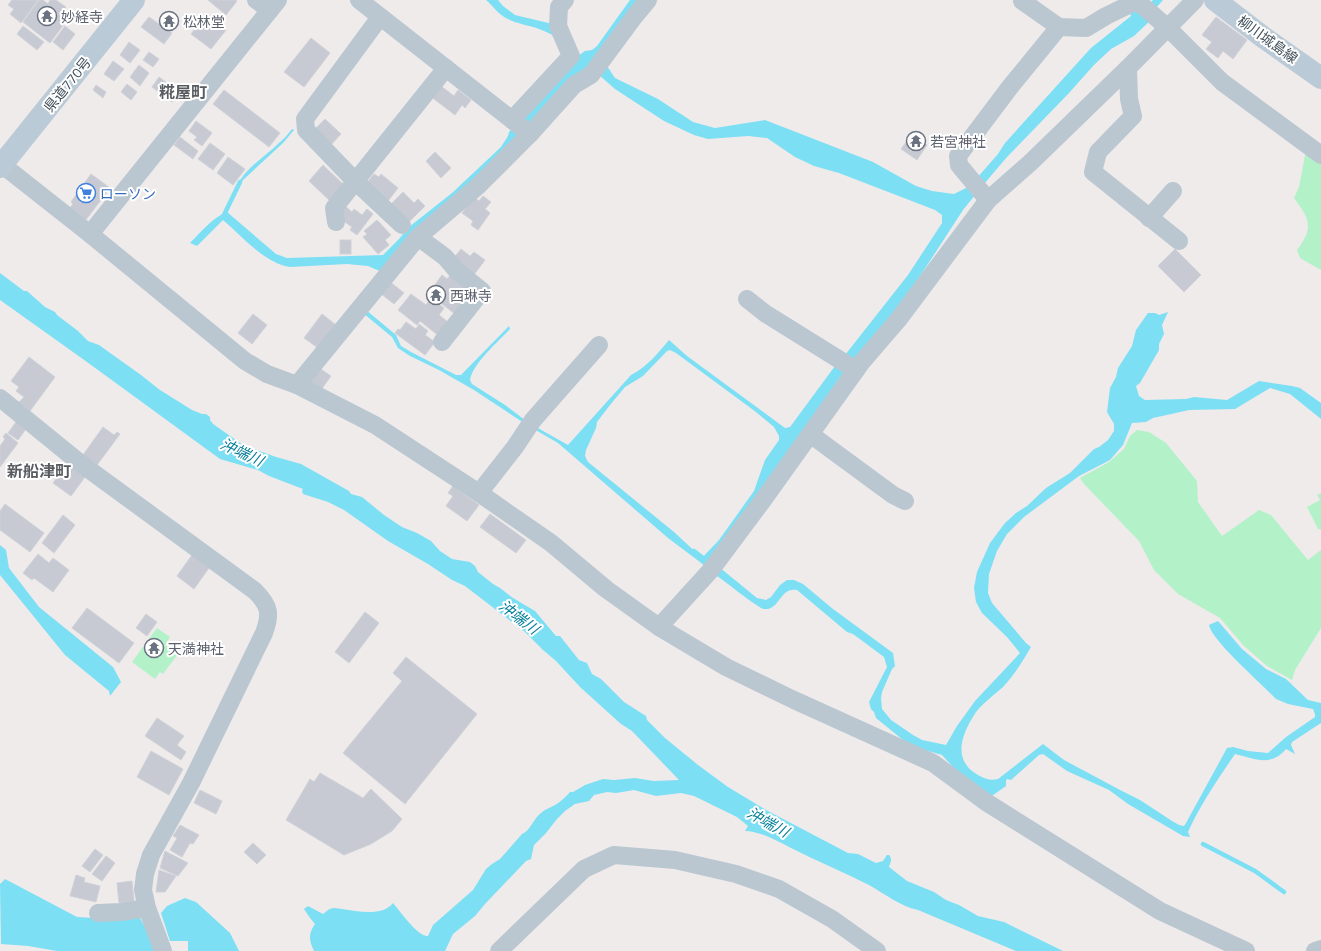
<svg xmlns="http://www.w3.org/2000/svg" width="1321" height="951" font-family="'Titillium Web','Noto Sans JP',sans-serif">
	<rect width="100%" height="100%" fill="#efebeb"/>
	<g fill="#b3f2c9">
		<path d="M1308 151 1321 162V270L1300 258 1297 250C1314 227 1310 220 1294 198L1299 187 1305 155Z"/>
		<path d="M1137 430 1149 432 1166 443 1197 481 1198 502 1222 536 1259 510 1271 515 1308 560 1321 550V628L1295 670 1292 680 1267 666 1244 646 1220 618 1178 594 1154 570 1139 541 1084 484 1080 478 1109 462 1124 449 1130 436Z"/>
		<path d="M1321 493V530L1318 529 1307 507 1320 500 1317 495Z"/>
		<path d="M157 628 170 637 165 645 178 654 163 674 160 672 155 679 132 662Z"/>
	</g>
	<g fill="#7cdff4" fill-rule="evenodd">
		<path d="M486 0H498L503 6 515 15 557 25 556 37C551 34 545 31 539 29 528 25 516 24 506 18 498 14 493 6 486 0Z"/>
		<path d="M630 0H642L601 55 382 272 368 266 347 264 290 267C264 263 243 237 223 220L197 246 190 243C201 232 212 218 227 212L276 254 287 258 383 255 399 239 409 227 452 193 501 147 508 136 509 132 578 56 585 51 592 50 597 46Z"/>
		<path d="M1153 0H1163L1148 17 1151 20 1134 36 1111 49 1094 65 1069 93 1007 157 984 184 963 210 926 267 893 315 845 370 707 568 700 562 668 538 558 443 534 429 536 427 568 445 631 375C647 367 658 353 669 340L687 356 785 428 790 427 835 366 845 355 908 275 942 223V215L935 210 839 173 814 166 795 157 767 138 748 136 708 139 694 135 664 121 615 89 599 75 607 66 615 78 658 99 693 122 715 128 765 120 873 162 916 186 932 191 954 194 970 186 998 154 1005 143 1091 48 1131 16 1128 9 1142 13ZM670 350 676 353 756 412 774 427 779 436V440L765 460 754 491 719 540 702 558 674 532 588 462 585 456 586 450 596 428 597 422 610 405 625 387 643 376 667 351Z"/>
		<path d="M292 129 294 130 283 143 243 180 238 188 237 186C245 168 265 157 279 143 284 139 288 134 292 129Z"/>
		<path d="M0 273 24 291H27L45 307 55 312 57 315 78 331 88 341 99 345 141 375 160 390 192 410 202 414H206L210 417V420L213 424 243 445 276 457 301 464 349 491 351 494 362 497 384 515 402 527 417 533 431 541 440 551 452 559 470 562 475 566 478 572 493 584 500 588 513 598 535 611 556 636H560L579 660 587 663 592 674 601 679 624 702 646 716 647 720 665 738 698 765 728 787 766 810 848 853 858 854 876 863 883 861 887 855H889C893 859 890 863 889 867L907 881 934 892 946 900 959 905 978 916 1004 922 1063 951H1016L918 910C900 906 885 894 869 885 843 872 817 861 791 848 777 841 760 831 745 831L748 826 737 817 694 796 681 793 656 796 634 790 616 793 607 792 594 795 589 801 575 804 565 811 557 819 546 833 534 845 531 859 526 861 485 904 475 916 453 934 445 951H314C309 940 308 934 315 924L310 918 304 909 308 906 323 914C325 913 327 910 330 909 334 907 339 909 342 909 358 911 382 917 393 903 400 911 418 937 428 936L433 925 473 890 486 869 492 864 500 859 522 834C531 830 533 819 541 813 545 809 550 808 555 805 560 802 566 797 570 792H573L585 785 603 779 614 780 635 778 654 781 679 780 632 731 621 724 580 687 556 661 543 650 525 632 465 586 452 580 428 564 388 541 344 510 328 502 303 494 302 491 303 489 269 476 258 470 220 459 87 362 0 300Z"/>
		<path d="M366 310 396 335 401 346 411 352 456 375H461L509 326 510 329C498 342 473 363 470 380L472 384 505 405 525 420 524 423 474 390 439 370 410 356 398 348 392 337 363 313Z"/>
		<path d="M1168 312 1162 325 1164 334 1159 344V350L1140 383 1136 386 1139 396 1145 400 1186 399 1194 397 1227 400 1259 381 1292 386 1300 388 1321 403V419L1290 394 1270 388 1235 409 1189 410 1153 418 1146 422 1132 423 1123 445 1110 460 1079 476 1024 517 1007 534 997 551 989 574 988 593 992 603 1026 643 1031 647C1023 661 1014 675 1003 687 994 695 983 703 976 712 962 733 951 760 978 775 985 779 991 781 998 779L1043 744 1064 760 1122 791 1140 800 1172 821 1179 825 1184 826 1186 823 1227 748 1233 747 1248 751 1268 753 1286 737 1315 717V714L1313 709 1288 704 1276 699C1263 685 1211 640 1209 625L1218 621 1242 649 1266 669 1286 679 1308 700 1321 703V723L1292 742 1291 745 1295 754 1286 749C1271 767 1255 759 1235 754 1218 779 1200 805 1188 832L1190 837 1183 836 1128 804 1109 790 1067 771 1043 754 1039 755 1011 780 1007 779 1006 781V786L989 798 953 767 942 755 921 749 903 740 876 718 874 712 871 709 869 702 887 667 884 657 853 634 847 632 797 590C779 587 780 611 764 609 759 609 721 578 713 573L719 567 757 598 766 600 771 597 780 585 787 580H794L803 584 833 609 893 653 895 666 892 669 882 692 881 698 882 709 891 720 913 735 922 740 946 745 957 726 975 701 1020 653 1007 637 982 613 976 602 974 588 977 572 990 543 1005 523 1016 513 1027 506 1046 488 1070 473 1094 449 1099 447 1108 440 1114 431V424L1107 412 1110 388 1116 377 1118 368 1132 346 1136 330 1148 313H1155L1159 315Z"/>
		<path d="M0 545 6 550 9 568 39 607 113 667 121 682 110 696 109 691 65 655 0 575Z"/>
		<path d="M5 879 77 917 95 918 139 916 158 951H57L28 946 1 944 0 884Z"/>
		<path d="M185 898 196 902 230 933 239 951H188V941H170L161 913 167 906Z"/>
	</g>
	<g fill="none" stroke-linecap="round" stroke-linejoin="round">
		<g stroke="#7cdff4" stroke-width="4.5">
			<path d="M223 217 240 182"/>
			<path d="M694 551 707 561"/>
			<path d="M1203 844 1255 871 1284 892"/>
		</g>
	</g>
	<g fill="#c7cad2" stroke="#cfd2d8">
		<path d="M12 0H38L21 23 10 14 14 9 8 5Z"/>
		<path d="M39 0H43L48 4 50 0H56L66 7 61 13 68 19 50 43 23 22Z"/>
		<path d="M208 0H236L237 1 226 15Z"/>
		<path d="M149 17 172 33 164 44 141 27Z"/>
		<path d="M204 17 212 23 213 21 226 30 211 49 191 34Z"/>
		<path d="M1216 17 1247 40 1233 59 1223 51 1218 58 1206 49 1212 42 1202 35Z"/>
		<path d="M23 26 44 42 37 50 17 34Z"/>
		<path d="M65 26 75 34 63 50 53 42Z"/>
		<path d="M311 38 330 53 304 87 284 72Z"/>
		<path d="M129 42 140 50 130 63 120 55Z"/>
		<path d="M149 52 159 59 153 67 143 60Z"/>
		<path d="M113 61 124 69 114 81 104 74Z"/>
		<path d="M139 65 149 73 140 86 130 77Z"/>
		<path d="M159 77 179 92 172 102 152 87Z"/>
		<path d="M127 84 137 92 131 100 121 92Z"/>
		<path d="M96 85 106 92 103 98 93 90Z"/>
		<path d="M441 86 454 96 458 90 471 100 465 108 462 105 455 115 430 96Z"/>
		<path d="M224 90 280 133 269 147 213 104Z"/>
		<path d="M325 119 341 134 329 147 313 131Z"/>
		<path d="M196 121 212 133 202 146 194 140 197 137 189 131Z"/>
		<path d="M912 134 917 137 919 134 925 139 923 142 927 145 917 160 901 149Z"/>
		<path d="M180 137 198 151 193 159 174 145Z"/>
		<path d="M210 143 225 154 213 170 198 159Z"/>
		<path d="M435 152 451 168 441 178 426 161Z"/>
		<path d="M228 157 245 169 233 185 217 173Z"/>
		<path d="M323 165 344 185 330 201 309 181Z"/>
		<path d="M91 174 110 188 85 221 69 209 73 204 71 202Z"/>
		<path d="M374 174 379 177 381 174 398 188 385 205 365 185Z"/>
		<path d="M403 192 414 203 418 199 425 206 406 225 391 204Z"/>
		<path d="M483 196 491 202 485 209 490 213 478 230 471 225 473 221 462 213 474 197 479 201Z"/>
		<path d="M344 205 352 212 354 209 362 215 367 209 373 214 357 235 350 230 352 227 342 220 344 216 339 212Z"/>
		<path d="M377 220 391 235 385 240 389 245 378 254 363 237 367 234 364 231Z"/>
		<rect x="340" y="240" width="11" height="14"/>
		<path d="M461 249 470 256 474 252 485 260 473 276 452 260Z"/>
		<path d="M1175 249 1201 275 1184 292 1158 266Z"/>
		<path d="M451 274 472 291 455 314 433 297 438 290 434 286 442 275 447 279Z"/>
		<path d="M389 281 404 293 394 304 380 293Z"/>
		<path d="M411 294 426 305 431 298 444 308 439 315 449 323 439 336 420 321 417 325 398 310Z"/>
		<path d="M253 314 267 325 252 344 238 333Z"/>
		<path d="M322 314 336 325 318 348 304 338Z"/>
		<path d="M406 322 416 329 419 324 428 331 425 335 435 342 425 355 395 333 398 329 400 330Z"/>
		<path d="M29 357 55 377 30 411 19 402 24 397 16 391 19 387 11 381Z"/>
		<path d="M319 368 331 376 318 394 307 386Z"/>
		<path d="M16 422 26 429 18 440 8 433Z"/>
		<path d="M103 427 114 435 117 432 120 434 97 465 83 455Z"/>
		<path d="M6 433 18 443 0 467V446L5 439 3 437Z"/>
		<path d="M67 464 85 477 71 496 53 483Z"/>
		<path d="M453 486 479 505 467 521 446 506 453 496 448 493Z"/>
		<path d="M5 504 44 533 30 552 0 530V511Z"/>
		<path d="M490 514 526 540 516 553 480 527Z"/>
		<path d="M63 515 75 525 54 553 42 543Z"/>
		<path d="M38 554 49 563 53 558 69 570 53 592 34 578 32 580 23 573Z"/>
		<path d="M192 555 209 568 194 589 177 576Z"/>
		<path d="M87 608 134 643 119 663 72 628Z"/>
		<path d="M365 612 379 623 349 663 335 652Z"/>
		<path d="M146 614 157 622 147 636 136 628Z"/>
		<path d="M406 657 477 714 405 804 343 753 402 681 393 673Z"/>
		<path d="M157 718 184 736 177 745 186 752 181 760 145 736Z"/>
		<path d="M151 751 183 769 169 795 137 777Z"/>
		<path d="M320 773 363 798 371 789 402 819 392 831 371 844 344 855 286 820 310 779 314 782Z"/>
		<path d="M200 790 222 801 216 814 194 803Z"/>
		<path d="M180 825 199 835 193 844 190 843 182 857 170 850 177 838 173 836Z"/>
		<path d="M253 843 266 855 257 864 244 852Z"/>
		<path d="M95 849 103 855 90 872 82 866Z"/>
		<path d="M165 851 188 863 178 876 160 868Z"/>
		<path d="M106 856 115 863 102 881 92 874Z"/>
		<path d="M159 870 176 876 165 892H156Z"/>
		<path d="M76 875 85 878 84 882 100 886 96 902 70 896Z"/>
		<path d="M132 881 134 901 119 903 117 883Z"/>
	</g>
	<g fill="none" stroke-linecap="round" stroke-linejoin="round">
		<g stroke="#bac7d0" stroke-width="18">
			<path d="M256 0 270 10"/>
			<path d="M359 0 530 134"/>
			<path d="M1022 1 1059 27 1086 28 1106 16 1137 1 1168 28 1222 82 1321 155"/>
			<path d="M380 17 305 119 306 130 356 182 402 225"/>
			<path d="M1128 68 1129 99 1133 116 1098 152 1093 172 1179 241"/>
			<path d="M512 120 571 56 558 26 559 7 565 0"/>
			<path d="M0 163 90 234 245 361 267 374 297 385 375 425 479 493 551 543 606 589 659 627 726 667 794 700 933 763 986 802 1160 911 1246 951"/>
			<path d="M988 200 959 165 958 156 1010 87 1059 27"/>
			<path d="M1149 218 1173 191"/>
			<path d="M336 222 334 208 446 68"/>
			<path d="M90 234 278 0"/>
			<path d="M418 237 445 257 457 271 482 291 442 342"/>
			<path d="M747 299 766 314 856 370"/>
			<path d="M297 385 418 237 478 186 530 134 574 85 591 75 634 17 648 0"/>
			<path d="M0 398 80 463 255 591C270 606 271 614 264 633L191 783 151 855 145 874 143 890 147 908 163 951"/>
			<path d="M810 434 893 495 905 501"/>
			<path d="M479 493 515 447 533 420 599 345"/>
			<path d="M659 627 710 571 763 500 861 363 898 320 988 200 1030 163 1128 68 1195 0"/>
			<path d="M98 913 121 912 147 908"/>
			<path d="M499 951 584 869 614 855 675 860 736 874 779 889 832 919 877 951"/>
			<path d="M1315 951 1321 949"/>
		</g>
		<g stroke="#bbcad7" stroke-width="22">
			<path d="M1215 0 1263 37 1321 78"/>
			<path d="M0 167 134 0"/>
		</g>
	</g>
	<defs>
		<g id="temple-ring" transform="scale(1)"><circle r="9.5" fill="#fff" stroke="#6b7280" stroke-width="1.5"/><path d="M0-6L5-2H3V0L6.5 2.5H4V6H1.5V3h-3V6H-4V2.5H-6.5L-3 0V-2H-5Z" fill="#6b7280"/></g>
		<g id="supermarket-ring" transform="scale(1)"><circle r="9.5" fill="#fff" stroke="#3f7fe0" stroke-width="1.5"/><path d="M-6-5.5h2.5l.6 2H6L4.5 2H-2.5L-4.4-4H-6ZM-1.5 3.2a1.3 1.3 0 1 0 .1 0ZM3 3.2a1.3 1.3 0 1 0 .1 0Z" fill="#3f7fe0"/></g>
	</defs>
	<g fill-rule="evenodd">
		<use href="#temple-ring" x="47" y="16"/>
		<use href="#temple-ring" x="169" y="21"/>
		<use href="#temple-ring" x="916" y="141"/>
		<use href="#supermarket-ring" x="86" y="193"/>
		<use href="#temple-ring" x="436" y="295"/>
		<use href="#temple-ring" x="154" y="648"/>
	</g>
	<g text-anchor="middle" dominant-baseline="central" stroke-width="4" stroke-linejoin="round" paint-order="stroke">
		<g font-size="14" fill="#5b616d" stroke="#fff" text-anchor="start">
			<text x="61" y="16">妙経寺</text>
			<text x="183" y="21">松林堂</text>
			<text x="930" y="141">若宮神社</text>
			<text x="450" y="295">西琳寺</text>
			<text x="168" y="648">天満神社</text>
		</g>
		<g font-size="14" fill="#42505a" stroke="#fff">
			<text transform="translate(1268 39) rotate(36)">柳川城島線</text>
			<text transform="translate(67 84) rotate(-51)">県道770号</text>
		</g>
		<g font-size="14" fill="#366cbe" stroke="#fff" text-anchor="start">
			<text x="100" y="193">ローソン</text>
		</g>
		<g font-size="15" font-style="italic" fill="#037e98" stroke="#fff">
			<text transform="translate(242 452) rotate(25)">沖端川</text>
			<text transform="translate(519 617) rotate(37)">沖端川</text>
			<text transform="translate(768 822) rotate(29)">沖端川</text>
		</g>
		<g font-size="16" font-weight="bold" fill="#585c61" stroke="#fff">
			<text x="183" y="92">糀屋町</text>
			<text x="39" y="471">新船津町</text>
		</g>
	</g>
</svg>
